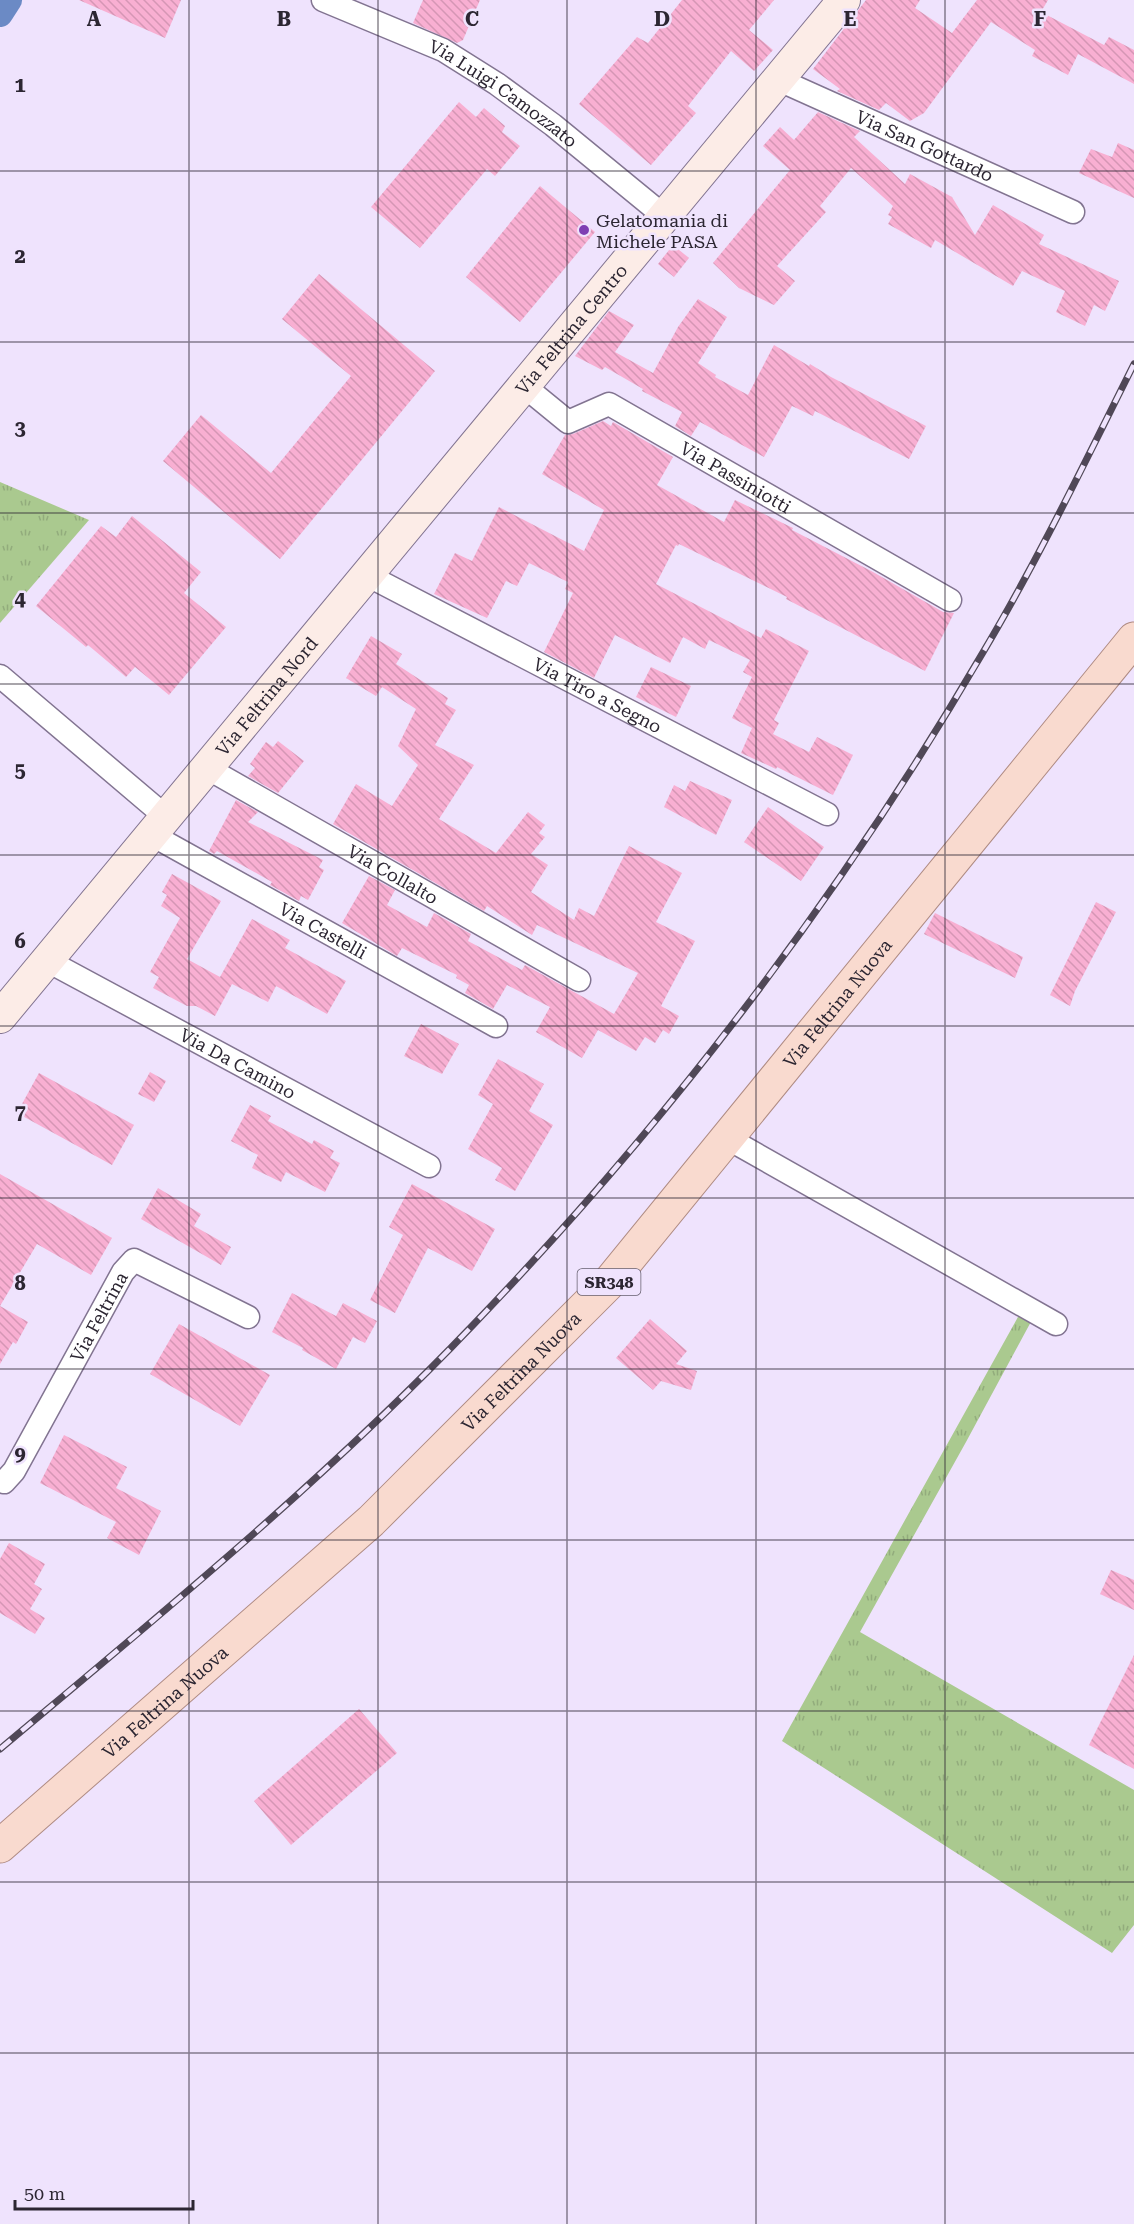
<svg xmlns="http://www.w3.org/2000/svg" width="1134" height="2224" font-family="'Roboto Serif',serif">
	<defs>
		<pattern id="grass-tufts" width="24" height="20" patternUnits="userSpaceOnUse" patternTransform="scale(1.5)"><rect width="24" height="20" fill="#aac98f"/><path d="M3 7l-1-3M5 7V3M7 7l1-3M15 17l-1-3M17 17v-4M19 17l1-3" fill="none" stroke="#92ac7c"/></pattern>
		<pattern id="building-back-hatch" width="6" height="6" patternUnits="userSpaceOnUse" patternTransform="scale(1.5)"><rect width="6" height="6" fill="#f8afd2"/><path d="M-1 5l2 2M0 0l6 6M5-1l2 2" fill="none" stroke="#d596b5"/></pattern>
	</defs>
	<rect width="100%" height="100%" fill="#efe3fd"/>
	<g fill="url(#grass-tufts)">
		<path d="M0 482 89 520 0 623Z"/>
		<path d="M1028 1299 1040 1305 966 1442 860 1632 1134 1790V1925L1112 1953 782 1741Z"/>
	</g>
	<g fill="none" stroke-linecap="round" stroke-linejoin="round">
		<path stroke="#6b8ac5" stroke-width="26" d="M0 14 9 0"/>
	</g>
	<g fill="url(#building-back-hatch)">
		<path d="M79 0H181L165 38Z"/>
		<path d="M423 0H480L463 40 457 43 413 23Z"/>
		<path d="M682 0H774L749 30 773 50 754 71 731 51 688 106 696 113 651 165 579 104 637 37 648 43Z"/>
		<path d="M866 0H920L915 8 952 33 977 0H1048L1041 12 1104 45 1109 37 1134 50V84L1078 54 1068 75 1032 56 1035 50 991 22 924 113 910 121 886 103 879 110 837 91 840 89 813 69Z"/>
		<path d="M459 102 476 117 484 108 505 126 502 132 520 146 495 176 487 169 420 248 371 207Z"/>
		<path d="M818 112 860 131 854 137 905 184 910 174 952 197 975 235 993 205 1044 235 1039 244 1119 281 1105 311 1094 305 1085 326 1056 312 1065 291 1022 271 1013 286 935 240 931 248 888 224 892 217 888 215 893 206 851 168 820 206 826 212 777 266 795 281 774 305 739 288 713 263 790 170 763 146 780 127 794 140Z"/>
		<path d="M1118 143 1134 150V198L1079 173 1091 149 1112 157Z"/>
		<path d="M540 186 595 232 520 322 466 277Z"/>
		<path d="M673 245 689 258 674 277 658 264Z"/>
		<path d="M319 274 435 371 280 559 163 461 201 415 271 473 351 376 282 319Z"/>
		<path d="M698 299 727 317 698 363 716 375 715 377 748 395 774 345 809 366 810 364 831 377 926 426 909 459 815 411 813 416 792 406 764 457 700 422 691 436 675 426 682 412 642 391 643 389 605 367 602 370 575 356 609 311 634 325 615 352 653 373 678 327Z"/>
		<path d="M603 421 611 426 613 422 673 457 657 485 724 522 735 500 793 528 792 530 873 572 943 612 954 613 925 671 786 599 787 597 679 544 678 546 676 545 656 584 761 638 766 629 809 651 774 720 779 723 773 734 809 752 817 737 853 755 833 795 777 767 776 769 741 753 752 728 732 718 752 677 743 672 750 660 709 640 705 649 683 637 670 663 615 635 594 678 544 652 573 593 565 589 568 582 529 563 517 586 506 581 487 618 434 594 455 553 472 561 499 507 584 551 604 510 542 474 565 435 573 434Z"/>
		<path d="M132 516 201 572 184 593 226 627 169 695 135 667 126 677 88 645 86 647 36 606 101 526 116 537Z"/>
		<path d="M371 636 402 654 396 664 448 698 445 704 456 710 435 745 474 765 439 819 496 853 528 812 545 825 539 833 545 837 531 854 548 865 531 892 574 920 579 908 594 916 629 846 682 873 656 922 695 941 661 1006 679 1016 669 1034 663 1030 655 1043 645 1037 636 1051 598 1030 582 1058 536 1032 550 1007 507 985 493 1009 465 993 469 985 456 978 457 975 402 948 397 956 342 923 369 876 395 890 387 905 427 927 434 913 471 934 468 941 522 970 525 965 614 1014 638 973 537 925 532 935 487 906 484 911 333 824 356 784 392 806 418 765 398 746 416 709 382 687 376 696 346 678Z"/>
		<path d="M651 667 691 686 676 717 636 697Z"/>
		<path d="M278 741 304 761 278 793 248 776 255 768 250 764 266 742 273 747Z"/>
		<path d="M690 781 732 800 716 835 664 807 674 785 685 791Z"/>
		<path d="M236 800 258 812 248 822 323 860 319 867 324 870 308 900 301 896 299 901 270 885 272 882 217 851 214 854 209 851Z"/>
		<path d="M768 807 824 847 801 881 744 842Z"/>
		<path d="M172 874 221 901 187 959 220 977 252 919 290 940 285 948 346 981 327 1014 276 986 268 1002 232 984 215 1016 196 1006H187L153 988 159 977 150 972 180 918 161 906 167 895 162 892Z"/>
		<path d="M1096 902 1116 912 1075 991 1070 1006 1050 995Z"/>
		<path d="M935 913 1023 957 1015 978 924 934Z"/>
		<path d="M421 1024 459 1044 442 1074 404 1056Z"/>
		<path d="M498 1059 544 1084 529 1111 553 1125 515 1191 495 1180 502 1168 468 1149 493 1104 478 1095Z"/>
		<path d="M150 1072 166 1081 154 1102 138 1094Z"/>
		<path d="M39 1073 134 1125 112 1165 17 1113Z"/>
		<path d="M250 1105 271 1116 268 1121 312 1144 314 1140 334 1151 330 1158 340 1163 325 1192 286 1172 281 1182 252 1168 258 1155 231 1141Z"/>
		<path d="M0 1174 112 1238 91 1275 37 1244 0 1306Z"/>
		<path d="M412 1184 495 1229 472 1271 428 1248 395 1313 370 1300 403 1235 389 1227Z"/>
		<path d="M158 1188 201 1214 194 1226 231 1247 221 1265 141 1219Z"/>
		<path d="M292 1293 336 1316 343 1303 377 1321 365 1343 353 1337 336 1369 302 1350 303 1348 272 1332Z"/>
		<path d="M0 1306 28 1322 16 1344 13 1342 0 1364Z"/>
		<path d="M650 1319 687 1351 676 1364 697 1371 691 1390 661 1381 653 1390 616 1358Z"/>
		<path d="M179 1324 270 1375 240 1426 150 1374Z"/>
		<path d="M64 1435 127 1467 116 1488 161 1511 139 1555 107 1538 116 1522 40 1483Z"/>
		<path d="M9 1543 45 1564 34 1584 42 1589 30 1609 45 1618 35 1634 0 1613V1559Z"/>
		<path d="M1111 1570 1134 1580V1610L1100 1594Z"/>
		<path d="M1134 1655V1769L1089 1745Z"/>
		<path d="M359 1709 397 1753 291 1845 254 1801Z"/>
	</g>
	<g fill="none" stroke-linecap="round" stroke-linejoin="round">
		<g stroke="#827491" stroke-width="25">
			<g id="street">
				<path id="s1" d="M323 0 443 50 497 84 553 125 664 216"/>
				<path id="s2" d="M777 79 1073 212"/>
				<path id="s3" d="M524 386 568 422 609 404 950 600"/>
				<path id="s4" d="M367 575 827 814"/>
				<path d="M0 676 166 817"/>
				<path id="s5" d="M207 768 579 980"/>
				<path id="s6" d="M152 835 496 1026"/>
				<path id="s7" d="M46 960 429 1166"/>
				<path d="M727 1138 1056 1324"/>
				<path id="s8" d="M0 1481 4 1482 14 1471 123 1272 134 1260 248 1317"/>
			</g>
		</g>
		<g stroke="#827491" stroke-width="34">
			<g id="secondary">
				<path id="s9" d="M0 1017 844 0"/>
			</g>
		</g>
		<g stroke="#af8b83" stroke-width="35">
			<g id="primary">
				<path id="s10" d="M0 1846 371 1521 607 1285 1134 639"/>
			</g>
		</g>
		<use href="#street" stroke="#fff" stroke-width="22"/>
		<use href="#secondary" stroke="#fcece7" stroke-width="32"/>
		<use href="#primary" stroke="#f9dacf" stroke-width="33"/>
		<g stroke="#504857" stroke-width="7">
			<path id="rail" d="M0 1749C162 1613 326 1479 473 1325 668 1122 840 897 982 654 1038 560 1085 462 1134 364"/>
		</g>
		<use href="#rail" stroke="#efe3fd" stroke-width="4.5" stroke-dasharray="14" stroke-linecap="butt"/>
	</g>
	<path fill="none" stroke="#2c2632" stroke-width="1.5" stroke-opacity="0.55" d="M189 0V2224M378 0V2224M567 0V2224M756 0V2224M945 0V2224M0 171H1134M0 342H1134M0 513H1134M0 684H1134M0 855H1134M0 1026H1134M0 1198H1134M0 1369H1134M0 1540H1134M0 1711H1134M0 1882H1134M0 2053H1134"/>
	<circle fill="#7e3eb3" stroke="#efe3fd" stroke-width="2" cx="584" cy="230" r="6"/>
	<g text-anchor="middle" dominant-baseline="central" stroke-width="5" stroke-linejoin="round" paint-order="stroke">
		<rect fill="#efe3fd" stroke="#665f6f" stroke-width="1.5" x="577.5" y="1269" width="63" height="26" rx="4.5"/>
		<g font-size="16" font-weight="bold" fill="#2c2632">
			<text x="609" y="1282">SR348</text>
		</g>
		<g font-size="18" fill="#2c2632" stroke="#efe3fd">
			<text stroke="none"><textPath href="#s1" startOffset="204">Via Luigi Camozzato</textPath></text>
			<text stroke="none"><textPath href="#s2" startOffset="162">Via San Gottardo</textPath></text>
			<text stroke="none"><textPath href="#s9" startOffset="894">Via Feltrina Centro</textPath></text>
			<text stroke="none"><textPath href="#s3" startOffset="248">Via Passiniotti</textPath></text>
			<text stroke="none"><textPath href="#s4" startOffset="260">Via Tiro a Segno</textPath></text>
			<text stroke="none"><textPath href="#s9" startOffset="417">Via Feltrina Nord</textPath></text>
			<text stroke="none"><textPath href="#s5" startOffset="214">Via Collalto</textPath></text>
			<text stroke="none"><textPath href="#s6" startOffset="196">Via Castelli</textPath></text>
			<text stroke="none"><textPath href="#s10" startOffset="1191">Via Feltrina Nuova</textPath></text>
			<text stroke="none"><textPath href="#s7" startOffset="218">Via Da Camino</textPath></text>
			<text stroke="none"><textPath href="#s8" startOffset="195">Via Feltrina</textPath></text>
			<text stroke="none"><textPath href="#s10" startOffset="705">Via Feltrina Nuova</textPath></text>
			<text stroke="none"><textPath href="#s10" startOffset="219">Via Feltrina Nuova</textPath></text>
		</g>
		<g font-size="18" fill="#2c2632" stroke="#efe3fd" text-anchor="start">
			<text x="596" y="220">Gelatomania di<tspan x="596" dy="21">Michele PASA</tspan></text>
		</g>
	</g>
	<g font-size="20" text-anchor="middle" font-weight="bold" fill="#2c2632" stroke="#efe3fd" stroke-width="5" stroke-linejoin="round" paint-order="stroke">
		<text x="94" y="26">A</text>
		<text x="284" y="26">B</text>
		<text x="472" y="26">C</text>
		<text x="662" y="26">D</text>
		<text x="850" y="26">E</text>
		<text x="1040" y="26">F</text>
		<text x="20" y="92">1</text>
		<text x="20" y="263">2</text>
		<text x="20" y="435">3</text>
		<text x="20" y="606">4</text>
		<text x="20" y="777">5</text>
		<text x="20" y="948">6</text>
		<text x="20" y="1119">7</text>
		<text x="20" y="1290">8</text>
		<text x="20" y="1461">9</text>
	</g>
	<path d="M15 2200v9h178v-9" fill="none" stroke="#2c2632" stroke-width="3"/>
	<text x="24" y="2200" font-size="18" fill="#2c2632" stroke="#efe3fd" stroke-width="4.5" paint-order="stroke">50 m</text>
</svg>
